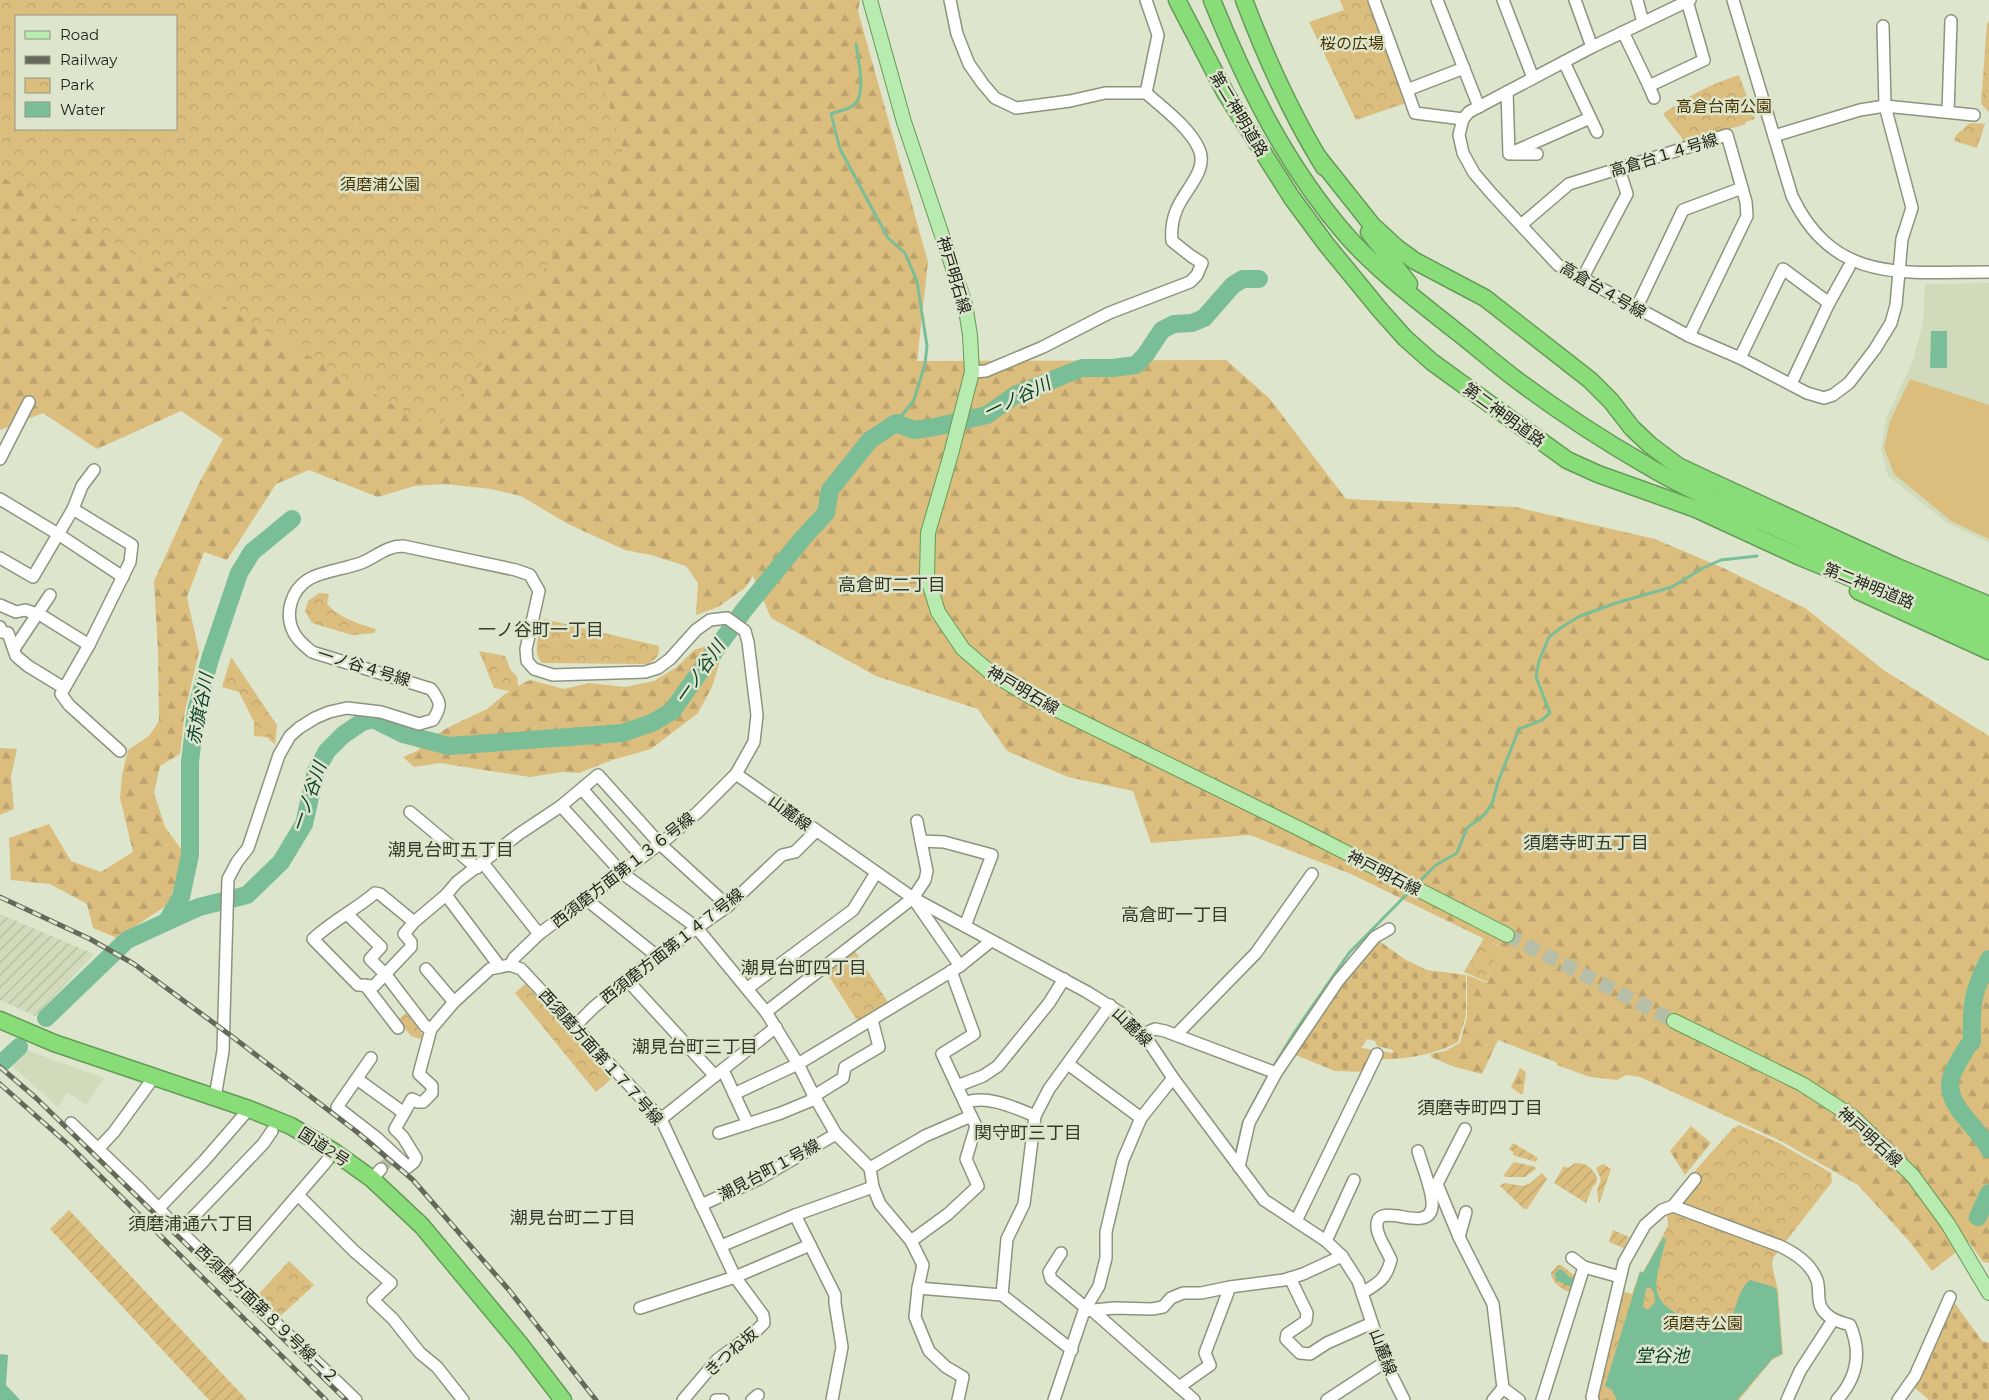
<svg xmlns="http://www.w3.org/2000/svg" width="1989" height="1400" font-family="Montserrat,'Noto Sans JP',sans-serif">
	<defs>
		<pattern id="industrial-furrows" width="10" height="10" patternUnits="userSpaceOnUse" patternTransform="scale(1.25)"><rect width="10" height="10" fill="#d1dbbb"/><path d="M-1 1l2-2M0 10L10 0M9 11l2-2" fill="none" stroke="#b3bca0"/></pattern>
		<pattern id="forest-firs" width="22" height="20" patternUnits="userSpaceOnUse" patternTransform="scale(1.25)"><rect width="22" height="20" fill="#dbbd7e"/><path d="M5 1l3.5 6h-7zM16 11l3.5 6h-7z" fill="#bca26c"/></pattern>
		<pattern id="cemetery-stones" width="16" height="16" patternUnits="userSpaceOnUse" patternTransform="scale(1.25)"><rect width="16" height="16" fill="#dbbd7e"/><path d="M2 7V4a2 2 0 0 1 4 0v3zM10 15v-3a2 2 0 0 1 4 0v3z" fill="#bca26c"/></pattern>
		<pattern id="park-crowns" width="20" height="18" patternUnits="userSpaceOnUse" patternTransform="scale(1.25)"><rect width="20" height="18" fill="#dbbd7e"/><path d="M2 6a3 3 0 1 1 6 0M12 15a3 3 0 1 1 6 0" fill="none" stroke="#bca26c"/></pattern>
		<pattern id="garden-furrows" width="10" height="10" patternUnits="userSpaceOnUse" patternTransform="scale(1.25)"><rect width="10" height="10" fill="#dbbd7e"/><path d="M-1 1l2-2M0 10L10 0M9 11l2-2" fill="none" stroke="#bca26c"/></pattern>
	</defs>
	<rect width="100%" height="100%" fill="#dde5cc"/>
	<g fill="#d1dbbb">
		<path d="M1989 283V543L1947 523 1888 476 1881 449 1886 419 1913 360 1923 324 1925 284Z"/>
		<path d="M26 1050 104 1078 86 1105 67 1092 58 1107 11 1065Z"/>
	</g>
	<path fill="url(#industrial-furrows)" d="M0 914 94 954 35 1016 0 1000Z"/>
	<path fill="#dbbd7e" d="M1910 379 1989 405V539L1951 521 1894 474 1884 448 1890 421Z"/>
	<g fill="url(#forest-firs)" fill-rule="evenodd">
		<path d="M0 0H860L858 11 928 262 917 361 1226 360 1269 398 1346 499 1515 507 1655 539 1723 568 1805 608 1885 671 1989 736V1263L1983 1262 1969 1242 1932 1271 1909 1241 1858 1185 1781 1141 1640 1077 1626 1075 1617 1080 1590 1077 1557 1065V1063L1553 1061 1498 1040 1482 1074 1455 1067 1431 1057V1054L1445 1051 1460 1043 1467 1017V975L1487 983 1499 946 1351 874 1250 835 1151 843 1133 791 1068 777 1007 751 978 709 876 676 771 618 753 576 745 588 718 607 696 615 698 583 686 566 651 555 625 550 568 524 521 496 491 489 445 484 414 486 378 497 309 470 276 484 227 560 204 552 187 597 199 652 185 711 180 754 160 766 154 793 165 827 184 853 169 904 117 938 93 928 87 904 50 884 11 880 9 838 49 824 71 861 101 872 133 852 120 798 122 775 128 750 149 736 159 721 158 651 154 581 198 485 223 439 181 411 97 449 43 413 0 430ZM16 16H176V129H16Z"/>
		<path d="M713 644 722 654 712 687 698 713 651 749 612 760 579 773 562 772 530 777 440 763 414 767 403 757 417 751 432 737 451 726 487 709 505 694 525 682 531 680 564 689 589 683 625 687 654 681 677 667 694 650Z"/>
		<path d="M0 748 17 749 11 776 14 809 0 815Z"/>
		<path d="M1520 1068 1526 1072 1523 1094H1520L1511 1087Z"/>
	</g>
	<g fill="url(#cemetery-stones)" fill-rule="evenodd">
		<path d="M1378 940 1406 960 1427 970 1466 975V1016L1458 1042C1433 1056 1402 1060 1373 1059L1367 1072 1335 1071 1293 1054 1349 974ZM1367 1039 1375 1041 1377 1046 1393 1050V1053L1361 1048Z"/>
		<path d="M1691 1126 1711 1143 1685 1175 1670 1151Z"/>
		<path d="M1954 1302 1982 1341 1989 1343V1400H1929L1914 1387Z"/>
	</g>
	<g fill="url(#park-crowns)" fill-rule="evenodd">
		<path d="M0 0H576L623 150 438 431 0 176ZM16 16H176V129H16Z"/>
		<path d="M1340 0H1367L1406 103 1356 120 1309 22 1344 10Z"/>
		<path d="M1989 21V112L1981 104 1987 24Z"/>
		<path d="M1739 75 1755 119 1745 122 1746 124 1685 142 1663 114C1690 95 1708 85 1739 75Z"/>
		<path d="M1970 123 1985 124 1977 148 1954 141 1956 135Z"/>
		<path d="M319 593 329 594 327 603C335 616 361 625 376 629L374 633 352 635 312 623 305 611 308 601Z"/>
		<path d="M544 619 659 646C660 656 656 659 648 664L542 663C531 651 540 633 544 619Z"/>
		<path d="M479 651 505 656 511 671 517 676 519 693 494 688Z"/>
		<path d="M231 657 277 725 275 745 267 737 254 736V722L239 692 222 687Z"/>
		<path d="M1484 938 1499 947 1487 982 1464 972Z"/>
		<path d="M853 948 889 1004 858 1022 825 970Z"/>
		<path d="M525 984 611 1079 596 1092 515 993Z"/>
		<path d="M406 1013 424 1036 420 1039 411 1036 398 1020Z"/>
		<path d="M1739 1125 1779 1143 1831 1173 1832 1182 1773 1258 1772 1265 1778 1291 1783 1354 1772 1360 1739 1400H1598L1596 1395 1622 1291 1632 1294 1640 1271 1643 1272 1668 1226 1666 1204 1732 1129Z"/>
		<path d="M289 1261 314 1285 275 1321 253 1300Z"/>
	</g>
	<g fill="url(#garden-furrows)">
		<path d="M1513 1143 1538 1158 1536 1162 1513 1155V1152L1509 1149Z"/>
		<path d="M1515 1162 1535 1167 1536 1169 1525 1177H1505L1504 1175 1513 1163Z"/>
		<path d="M1575 1163C1586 1162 1592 1168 1597 1177L1596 1184 1593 1186 1586 1203 1554 1183 1564 1166 1568 1168Z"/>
		<path d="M1603 1164 1611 1169 1599 1204 1597 1191 1601 1179 1596 1168Z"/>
		<path d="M1542 1173 1547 1179 1527 1209H1524L1500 1186 1504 1183 1522 1186 1529 1184Z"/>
		<path d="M69 1210 247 1400H209L50 1229Z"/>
		<path d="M1613 1230 1629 1237 1624 1248 1609 1242Z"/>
		<path d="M1558 1265H1561L1575 1276 1577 1280 1572 1292C1563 1292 1551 1281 1551 1273Z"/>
	</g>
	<g fill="#7abe98" fill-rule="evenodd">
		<path d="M1931 331H1947V368H1930Z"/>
		<path d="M1663 1238 1666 1239C1655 1286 1643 1301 1695 1322V1325L1715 1331 1725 1328C1737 1314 1736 1291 1750 1280L1774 1287 1777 1291 1782 1353 1772 1359 1737 1400H1617L1612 1390 1605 1386 1640 1272 1643 1273ZM1650 1287 1654 1293 1655 1302 1648 1310 1643 1307 1646 1289Z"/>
		<path d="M1559 1269 1562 1270 1574 1281 1580 1291 1556 1280 1555 1274Z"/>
		<path d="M0 1354 8 1355 6 1385 20 1400H0Z"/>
	</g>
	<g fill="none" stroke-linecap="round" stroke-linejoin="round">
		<g stroke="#7abe98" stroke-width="3">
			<path d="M856 44C858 59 867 94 854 105 848 110 838 111 831 114L840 149 888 238 905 253 917 281 927 346 925 364 914 400 896 423"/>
			<path d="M1420 881 1436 865 1457 853 1467 828 1484 815 1492 804 1498 782 1519 729 1542 720 1550 713 1536 677 1539 661 1549 637 1562 627 1580 616 1616 603 1672 587 1703 568 1721 560 1757 556"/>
			<path d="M1272 1069 1294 1033 1349 953 1407 894"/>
			<path d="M1246 1117 1268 1076"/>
			<path d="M1237 1150 1243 1123"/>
		</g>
		<g stroke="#7abe98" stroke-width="18">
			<path d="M167 921 181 897 190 855V762L196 711 210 659 239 573 252 552 292 519"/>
			<path d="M46 1018 127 940 199 907 247 895 281 862 304 824 316 771 327 751 343 735 362 722 373 719 403 734 449 746 622 733 652 723 672 711 744 610 802 539 826 513 830 490 870 440 896 423 914 430 935 427 987 415 1015 395 1082 368H1112L1136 365 1146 354 1162 330 1174 324 1192 323 1204 318 1233 285 1243 279H1259"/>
			<path d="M1972 1042C1971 1005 1972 993 1989 959"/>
			<path d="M1967 1047C1962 1056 1956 1065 1952 1075 1941 1103 1978 1126 1989 1149"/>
			<path d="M3 1062 19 1047"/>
			<path d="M1978 1217 1989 1193"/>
		</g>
		<path stroke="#b7bea8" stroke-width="11" stroke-dasharray="11 5.5" stroke-linecap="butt" d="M381 1169 395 1155"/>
		<path stroke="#b7bea8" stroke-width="14" stroke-dasharray="14 7" stroke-linecap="butt" d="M1507 935 1674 1021"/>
		<g stroke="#8d947e" stroke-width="14">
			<g id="minor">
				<path d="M950 0 957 34 969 64 983 84 995 98 1016 108 1070 101 1105 93H1146C1163 108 1190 128 1199 149 1209 171 1183 191 1176 211 1172 221 1171 230 1172 241L1191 256 1202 263 1197 275 1190 282 1109 313 1043 347 986 371 972 372"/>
				<path d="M1146 0 1158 35 1146 93"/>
				<path d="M1374 0 1407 90 1464 68"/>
				<path d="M1437 0 1479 107"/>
				<path d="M1503 0 1533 78"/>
				<path d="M1575 0 1592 47"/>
				<path d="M1637 0 1643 22"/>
				<path d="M1690 0 1592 47 1469 112 1463 119 1459 135 1463 153 1474 173 1492 194 1558 265 1689 336 1740 358 1807 393 1824 398 1833 395 1849 383 1875 349 1891 323 1896 305 1902 239 1912 208 1885 106 1883 26"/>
				<path d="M1733 0 1792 196C1834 285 1905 272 1989 272"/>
				<path d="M1623 32 1649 86 1704 60 1687 1"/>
				<path d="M1564 62 1597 132"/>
				<path d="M1649 86 1654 98"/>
				<path d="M1407 90 1415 113 1463 119"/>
				<path d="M1507 92 1509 154 1590 118"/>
				<path d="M1948 112 1951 21"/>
				<path d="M1774 136 1860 110 1885 106 1974 115"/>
				<path d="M1513 154H1537"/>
				<path d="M1521 225 1569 184 1727 135 1746 202 1747 216 1689 336"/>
				<path d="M1582 279 1627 194 1619 169"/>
				<path d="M1829 303 1849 267"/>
				<path d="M1636 309 1683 210 1742 188"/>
				<path d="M1740 358 1783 269 1829 303 1791 384"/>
				<path d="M0 459 29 402"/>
				<path d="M0 499 58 534 123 577"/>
				<path d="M73 509 132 545 130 562 89 645 61 694 69 705 120 751"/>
				<path d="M0 558 33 577 73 509 82 486 94 470"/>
				<path d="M0 605 16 612 25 610 37 614"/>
				<path d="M44 617 89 645"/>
				<path d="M0 627 2 632 8 633 16 656 28 666 64 688"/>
				<path d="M14 649 50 595"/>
				<path d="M736 774 913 898 1087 992 1124 1015 1147 1039 1173 1078 1264 1200 1326 1241 1342 1256 1358 1281 1385 1362 1404 1400"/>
				<path d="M582 789 642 857"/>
				<path d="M561 806 622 873 696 927 766 1012 798 1064 814 1096 836 1134 870 1168"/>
				<path d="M410 812 477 868"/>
				<path d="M921 841 944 842 992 855 965 926"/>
				<path d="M483 863 539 934"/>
				<path d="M446 895 500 967"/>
				<path d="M587 900 657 956"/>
				<path d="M915 901 960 966"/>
				<path d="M347 914 381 947 370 959 386 975 425 1026 431 1029"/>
				<path d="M414 922 380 894 375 893C355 910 332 921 313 939L358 985 374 986 411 947V942L404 934 414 922 446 895 457 882 519 834 561 806 598 775 660 844 728 906"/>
				<path d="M426 969 454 1002"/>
				<path d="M628 981 715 1076"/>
				<path d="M365 985 398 1028"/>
				<path d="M748 988 853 910 876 873"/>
				<path d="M766 1012 913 898 925 880 927 871 917 821"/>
				<path d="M574 1027 594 1007 657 956 728 906 782 855 795 852 816 831"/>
				<path d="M1176 1035 1256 953 1312 874"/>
				<path d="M1147 1039 1150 1031 1155 1029 1165 1031 1276 1073"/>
				<path d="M371 1058 337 1107 377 1138 408 1167 414 1162 416 1158 403 1137 395 1129 412 1099 418 1102H423L432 1093V1086L419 1074 431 1029 454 1002 490 969 510 965 521 969 661 1119 735 1277 763 1315 764 1323 756 1331 717 1360 683 1400"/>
				<path d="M1068 1064 1141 1118"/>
				<path d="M723 1070 748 1124"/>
				<path d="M357 1079 404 1113"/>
				<path d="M957 1086 983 1076 998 1066 1049 1003 1064 979"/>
				<path d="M734 1094 798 1064 960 966 991 941"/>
				<path d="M215 1097 223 1051 228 879 237 862 248 848 279 755 290 736 299 728 315 718 329 712 347 708 381 712 419 724 433 720C442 706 441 702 431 689L312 652C305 646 298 641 294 633 284 614 291 590 309 579 323 571 345 569 361 563 376 557 386 546 403 546L516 570 530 575 539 591 526 649 527 661 534 669 553 675 645 672 658 668 670 659 696 630 710 620 727 618 745 631 748 642 757 715 754 742 736 774 698 812 669 837 539 934 514 958 510 965"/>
				<path d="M965 1103C987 1094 1015 1108 1035 1116"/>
				<path d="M661 1119 776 1027"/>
				<path d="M71 1123 139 1188 180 1231 356 1400"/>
				<path d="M1465 1129 1437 1184 1459 1237 1493 1304 1503 1388 1519 1400"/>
				<path d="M719 1133 781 1113 810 1101 814 1096 843 1078 845 1067 879 1047 872 1020"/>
				<path d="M98 1149 114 1132 154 1077"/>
				<path d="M1239 1167 1249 1123 1276 1073 1338 981 1375 937 1389 929"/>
				<path d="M870 1168 925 1136 971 1116 942 1054 974 1034 951 971"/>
				<path d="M870 1168 873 1187 880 1204 911 1241 923 1265 918 1288 915 1317 929 1351 946 1367 963 1377 958 1400"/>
				<path d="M372 1179 381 1169"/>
				<path d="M298 1195 354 1251 391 1283 373 1300 393 1319 420 1353 437 1367 463 1400"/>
				<path d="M701 1205 759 1179 836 1134"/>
				<path d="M1673 1206 1780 1246C1795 1253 1811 1264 1817 1280 1820 1288 1817 1300 1821 1307 1827 1319 1840 1322 1850 1325 1862 1353 1857 1378 1837 1400"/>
				<path d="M158 1209 204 1161 249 1109"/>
				<path d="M795 1215 835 1295V1303L842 1347 832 1400"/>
				<path d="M1296 1221 1377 1054"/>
				<path d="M180 1231 263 1144 272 1131"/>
				<path d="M1459 1237 1466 1212"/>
				<path d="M911 1241 948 1214 978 1186 966 1159 976 1126 971 1116"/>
				<path d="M1326 1241 1354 1180"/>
				<path d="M721 1246 795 1215 873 1187"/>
				<path d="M1061 1253 1049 1272 1051 1279 1086 1308"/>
				<path d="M1572 1258 1584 1267 1620 1277"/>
				<path d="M227 1277 326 1162 333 1151"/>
				<path d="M1290 1278 1307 1313 1306 1321 1287 1334 1286 1339 1300 1353 1310 1354 1327 1343 1372 1323"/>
				<path d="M918 1288 1002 1295 1072 1350"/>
				<path d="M1362 1293C1379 1283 1386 1279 1391 1260 1387 1250 1378 1238 1377 1228 1374 1197 1428 1236 1432 1207 1434 1193 1422 1166 1418 1151"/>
				<path d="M1002 1295 1007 1239 1024 1204 1035 1116 1049 1089 1110 1005"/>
				<path d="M640 1308 735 1277 810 1245"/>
				<path d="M1084 1311 1114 1308 1152 1309 1163 1307 1171 1298 1183 1293H1201L1230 1287 1284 1280 1303 1274 1342 1256"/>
				<path d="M1093 1311 1194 1400"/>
				<path d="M1179 1387 1210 1365 1205 1353 1230 1287"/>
				<path d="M716 1400H723"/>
				<path d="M752 1400 758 1395"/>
				<path d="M1054 1400 1084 1311 1099 1286 1106 1258V1232L1123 1160 1141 1118 1173 1078"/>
				<path d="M1327 1400 1385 1362"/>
				<path d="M1493 1400 1503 1388"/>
				<path d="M1542 1400 1584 1267"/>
				<path d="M1593 1400 1592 1397 1624 1262 1645 1225 1662 1210 1673 1206 1695 1179"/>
				<path d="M1787 1400 1800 1371 1833 1320"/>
				<path d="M1898 1400 1915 1376 1950 1297"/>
			</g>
		</g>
		<g stroke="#649b57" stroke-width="16">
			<g id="major">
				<path d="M870 0 904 122 965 304 970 335 972 372 951 454 928 533 927 576 938 612 963 649 991 673 1031 697 1300 829 1507 935"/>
				<path d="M1674 1021 1802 1084 1853 1117 1913 1176 1948 1224 1989 1293"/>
			</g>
		</g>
		<g stroke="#649b57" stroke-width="19">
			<g id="highway">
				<path d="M1177 0 1226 94 1292 198 1326 244 1380 310 1405 338 1432 362 1567 460 1598 474 1696 509 1798 556 1989 635"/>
				<path d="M1212 0C1246 85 1287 167 1347 236 1378 271 1416 299 1452 328 1473 344 1492 361 1513 377 1554 408 1601 439 1646 465 1687 490 1732 508 1776 528 1846 561 1917 593 1989 621"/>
				<path d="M1244 0C1266 58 1291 114 1324 167"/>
				<path d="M1318 157 1372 225 1397 248 1415 261 1485 298 1590 380 1611 401 1632 428 1650 445 1678 466 1708 480 1897 567 1989 605"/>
				<path d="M1369 232 1409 284"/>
				<path d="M1858 591 1989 651"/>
				<path d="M0 1020 54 1043 249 1109 291 1126 333 1151 372 1179 422 1226 520 1344 563 1400"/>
			</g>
		</g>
		<use href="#minor" stroke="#fff" stroke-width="11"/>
		<use href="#major" stroke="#b8ebaf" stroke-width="14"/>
		<use href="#highway" stroke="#89dd79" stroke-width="16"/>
		<g stroke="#64695a" stroke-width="5">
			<g id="rail">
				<path d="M0 897 90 939 134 964 234 1038 357 1132 413 1180 509 1290 596 1400"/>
				<path d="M0 1067 36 1098 346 1400"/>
				<path d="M0 1084 70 1146 326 1400"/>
			</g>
		</g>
		<use href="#rail" stroke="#dde5cc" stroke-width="3" stroke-dasharray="9" stroke-linecap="butt"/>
	</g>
	<g text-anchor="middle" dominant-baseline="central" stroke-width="5" stroke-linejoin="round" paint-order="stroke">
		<g font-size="16" fill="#493400" stroke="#dde5cc">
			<text x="1352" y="43">桜の広場</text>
			<text x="1724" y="106">高倉台南公園</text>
			<text x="380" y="184">須磨浦公園</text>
			<text x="1703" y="1323">須磨寺公園</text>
		</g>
		<g font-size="16" fill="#1e2118" stroke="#dde5cc">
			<text transform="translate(1239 114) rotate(59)">第二神明道路</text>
			<text transform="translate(1664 155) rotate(-17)">高倉台１４号線</text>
			<text transform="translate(954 275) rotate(73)">神戸明石線</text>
			<text transform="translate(1603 290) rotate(30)">高倉台４号線</text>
			<text transform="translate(1504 415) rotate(36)">第二神明道路</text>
			<text transform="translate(1869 586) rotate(22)">第二神明道路</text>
			<text transform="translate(364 667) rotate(17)">一ノ谷４号線</text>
			<text transform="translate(1023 690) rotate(30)">神戸明石線</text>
			<text transform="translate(790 813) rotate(36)">山麓線</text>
			<text transform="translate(623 870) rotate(-38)">西須磨方面第１３６号線</text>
			<text transform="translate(1384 873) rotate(27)">神戸明石線</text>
			<text transform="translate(672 946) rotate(-38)">西須磨方面第１４７号線</text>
			<text transform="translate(1132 1027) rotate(44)">山麓線</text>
			<text transform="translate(601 1057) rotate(48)">西須磨方面第１７７号線</text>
			<text transform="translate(1870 1137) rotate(42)">神戸明石線</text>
			<text transform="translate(324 1147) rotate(33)">国道2号</text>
			<text transform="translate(769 1170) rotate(-28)">潮見台町１号線</text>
			<text transform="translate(267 1314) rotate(44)">西須磨方面第８９号線－２</text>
			<text transform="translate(731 1352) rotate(-41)">きつね坂</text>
			<text transform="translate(1383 1352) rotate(69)">山麓線</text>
		</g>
		<g font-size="18" font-style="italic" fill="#063f27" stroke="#dde5cc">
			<text transform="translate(1017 398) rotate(-26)">一ノ谷川</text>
			<text transform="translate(700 672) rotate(-55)">一ノ谷川</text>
			<text transform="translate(200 709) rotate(-79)">赤旗谷川</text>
			<text transform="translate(309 797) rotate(-71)">一ノ谷川</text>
			<text x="1662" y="1356">堂谷池</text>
		</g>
		<g font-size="18" fill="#353b28" stroke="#dde5cc">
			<text x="892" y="585">高倉町二丁目</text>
			<text x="541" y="630">一ノ谷町一丁目</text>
			<text x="1586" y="843">須磨寺町五丁目</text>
			<text x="451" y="850">潮見台町五丁目</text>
			<text x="1175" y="915">高倉町一丁目</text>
			<text x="804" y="968">潮見台町四丁目</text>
			<text x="695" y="1047">潮見台町三丁目</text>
			<text x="1480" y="1108">須磨寺町四丁目</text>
			<text x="1028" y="1133">関守町三丁目</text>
			<text x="573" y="1218">潮見台町二丁目</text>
			<text x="191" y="1224">須磨浦通六丁目</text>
		</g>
	</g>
	<rect x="15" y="15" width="162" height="115" fill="#dde5cc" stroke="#919784"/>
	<rect x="25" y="31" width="25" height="8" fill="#b8ebaf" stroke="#919784"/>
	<text x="60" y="40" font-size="15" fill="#1e2118">Road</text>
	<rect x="25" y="56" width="25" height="8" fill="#64695a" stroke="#919784"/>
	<text x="60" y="65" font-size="15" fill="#1e2118">Railway</text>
	<rect x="25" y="78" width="25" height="15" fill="url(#park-crowns)" stroke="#919784"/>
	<text x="60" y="90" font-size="15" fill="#1e2118">Park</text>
	<rect x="25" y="102" width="25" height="15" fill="#7abe98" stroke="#919784"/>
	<text x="60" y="115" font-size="15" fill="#1e2118">Water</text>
</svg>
